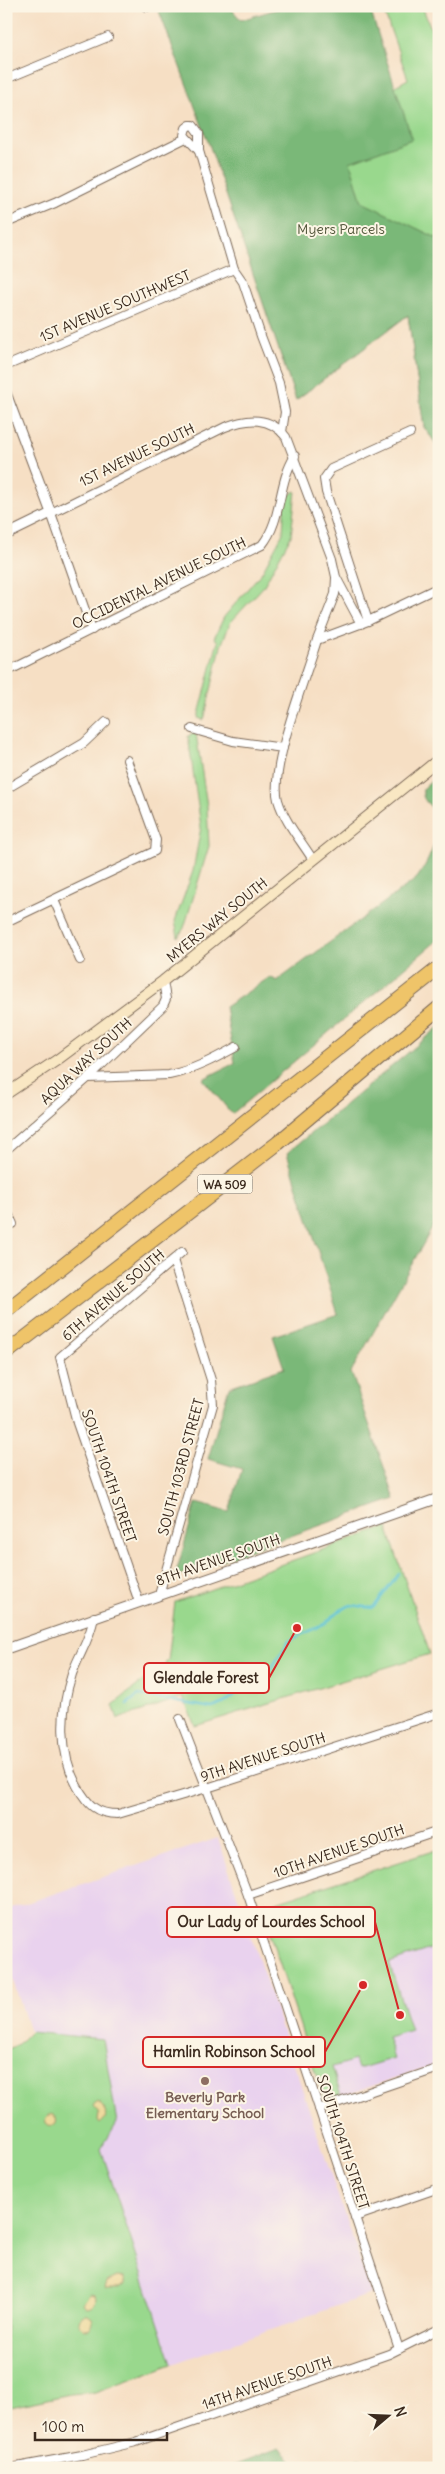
<svg xmlns="http://www.w3.org/2000/svg" width="445" height="2474" font-family="Delius,sans-serif">
	<rect width="100%" height="100%" fill="#fcf5e5"/>
	<filter id="ink" filterUnits="userSpaceOnUse"><feTurbulence type="fractalNoise" baseFrequency=".02" numOctaves="2"/><feDisplacementMap in="SourceGraphic" scale="10" xChannelSelector="R" yChannelSelector="G"/><feConvolveMatrix kernelMatrix="1 2 1 2 8 2 1 2 1" color-interpolation-filters="sRGB"/></filter>
	<filter id="wash" filterUnits="userSpaceOnUse"><feTurbulence type="fractalNoise" baseFrequency=".0096" numOctaves="4" result="noise"/><feDisplacementMap in="SourceGraphic" scale="20" xChannelSelector="R" yChannelSelector="G"/><feGaussianBlur stdDeviation="1.12" result="paint"/><feColorMatrix in="noise" values="0 0 0 0 0 0 0 0 0 0 0 0 0 0 0 0 0 1.4 0 .05"/><feComposite in="paint" operator="in"/></filter>
	<g filter="url(#wash)">
		<rect width="100%" height="100%" fill="#f6dfc4"/>
		<g fill="#e9d2ee">
			<path d="M218 1838 371 2294 172 2364 101 2149 117 2123 103 2039 30 2032 6 1959V1910Z"/>
			<path d="M439 1849V2063L325 2102 261 1907Z"/>
		</g>
		<g fill="#99d88d" stroke="#6a8156">
			<path d="M382 6H422L439 49V448L424 427 408 315 296 400 222 182 408 79Z"/>
			<path d="M296 491 291 536 263 587 230 623 221 646 204 720 198 718 218 641 214 638 224 617 262 572 283 533 285 497Z"/>
			<path d="M196 733 207 806 209 846 184 928 178 937 175 921 193 871 201 827 188 736Z"/>
			<path d="M387 1527 430 1654 195 1726 183 1697 118 1719 113 1705 168 1661 175 1602Z"/>
			<path d="M439 1849V1946L389 1963 411 2030 387 2037 394 2058 358 2069 355 2060 332 2067 341 2096 325 2102 261 1907Z"/>
			<path d="M30 2032 103 2039 117 2123 101 2149 172 2364 95 2392 70 2394 6 2408V2050L17 2045Z"/>
		</g>
		<g fill="#7ab878" stroke="#5a714b">
			<path d="M174 6H229L241 20 287 6H369L412 139 350 162 362 202 439 239V448L424 427 408 315 296 400 210 147 159 11Z"/>
			<path d="M439 774V939L232 1114 203 1079 235 1063 225 1007 270 977 277 981 416 879C427 866 445 828 435 812 430 804 421 801 423 789Z"/>
			<path d="M439 1027V1216L351 1372 395 1499 175 1577 196 1503 229 1512 242 1469 208 1459 229 1387 284 1368 273 1336 338 1314 287 1153Z"/>
			<path d="M279 2448 300 2468H226Z"/>
			<path d="M362 2458 372 2468H335Z"/>
		</g>
		<g fill="#eeda9e" stroke="#94825e">
			<path d="M97 2101C104 2105 107 2112 105 2119L100 2124 98 2121 99 2113 93 2106Z"/>
			<circle cx="51" cy="2120" r="5.5"/>
			<path d="M117 2277 125 2278V2285L119 2288H105L107 2282Z"/>
			<path d="M90 2294 95 2295C98 2302 92 2307 86 2307L83 2303Z"/>
			<circle cx="86" cy="2322" r="7"/>
		</g>
		<g fill="none" stroke-linecap="round" stroke-linejoin="round">
			<path stroke="#59c2d6" stroke-width="2.5" d="M127 1704 139 1695 212 1708 223 1704 258 1678 269 1672 289 1641 326 1623 340 1610 351 1605 373 1608 399 1574"/>
		</g>
	</g>
	<g filter="url(#ink)">
		<g fill="none" stroke-linecap="round" stroke-linejoin="round">
			<g stroke="#7c6958" stroke-width="10">
				<g id="minor">
					<path d="M146 6 147 7"/>
					<path d="M6 79 108 37"/>
					<path d="M190 125H193L199 133V151L184 135 186 128Z"/>
					<path d="M199 151 234 269 243 282 261 336 279 383 285 412 282 432"/>
					<path d="M6 223 55 203 186 138"/>
					<path d="M6 366 234 269"/>
					<path d="M368 621 326 492 324 479 331 469 410 433"/>
					<path d="M92 630 51 513 225 427C248 418 270 416 286 437L332 559 336 577 361 624"/>
					<path d="M317 640 335 594 336 578"/>
					<path d="M6 672 262 545C283 519 277 484 295 456"/>
					<path d="M192 729 233 741 283 748"/>
					<path d="M6 789 84 743 106 722"/>
					<path d="M313 860C302 842 284 821 278 800 269 768 307 674 317 640L368 621 439 587"/>
					<path d="M54 900 80 960"/>
					<path d="M6 922 155 851 156 840 127 760"/>
					<path d="M88 1078 169 1075C194 1070 214 1059 236 1047"/>
					<path d="M6 1150 88 1078 163 1006 166 999 163 981"/>
					<path d="M6 1209 13 1224"/>
					<path d="M159 1595 213 1405 211 1380 173 1260"/>
					<path d="M139 1602 77 1423 60 1357 182 1252"/>
					<path d="M94 1617C90 1640 79 1654 72 1674 60 1711 59 1752 77 1786 88 1805 96 1814 118 1814L207 1788 439 1713"/>
					<path d="M180 1719 248 1895 399 2349"/>
					<path d="M248 1895 439 1831"/>
					<path d="M319 2109 439 2068"/>
					<path d="M355 2217 439 2188"/>
					<path d="M11 2468 82 2455 136 2442 389 2354 439 2329"/>
				</g>
			</g>
			<g stroke="#7c6958" stroke-width="11">
				<g id="tertiary">
					<path d="M6 393 51 513 6 535"/>
					<path d="M6 1649 439 1498"/>
				</g>
			</g>
			<g stroke="#7c6958" stroke-width="12">
				<path id="secondary" d="M6 1094 57 1060 163 981 439 759"/>
			</g>
			<g stroke="#7c6958" stroke-width="16">
				<g id="motorway">
					<path d="M6 1311 439 968"/>
					<path d="M6 1353 278 1143 439 1008"/>
				</g>
			</g>
			<use href="#minor" stroke="#fff" stroke-width="8"/>
			<use href="#tertiary" stroke="#fff" stroke-width="9"/>
			<use href="#secondary" stroke="#f9e7c3" stroke-width="10"/>
			<use href="#motorway" stroke="#efc469" stroke-width="14"/>
		</g>
	</g>
	<circle fill="#8d6e63" stroke="#fcf5e5" stroke-width="2" cx="205" cy="2081" r="5"/>
	<g text-anchor="middle" dominant-baseline="central" stroke-width="4" stroke-linejoin="round" paint-order="stroke">
		<rect fill="#fcf5e5" stroke="#75675a" stroke-width="1" x="197.5" y="1174.5" width="55" height="19" rx="4"/>
		<g font-size="12" font-weight="bold" fill="#3b2a1e">
			<text x="225" y="1184">WA 509</text>
		</g>
		<g font-size="14" fill="#52563a" stroke="#fcf5e5">
			<text x="341" y="229">Myers Parcels</text>
		</g>
		<g font-size="14" fill="#3b2a1e" stroke="#fcf5e5">
			<text transform="translate(115 306) rotate(-23)">1ST AVENUE SOUTHWEST</text>
			<text transform="translate(137 455) rotate(-26)">1ST AVENUE SOUTH</text>
			<text transform="translate(159 583) rotate(-26)">OCCIDENTAL AVENUE SOUTH</text>
			<text transform="translate(217 920) rotate(-39)">MYERS WAY SOUTH</text>
			<text transform="translate(86 1061) rotate(-43)">AQUA WAY SOUTH</text>
			<text transform="translate(113 1295) rotate(-41)">6TH AVENUE SOUTH</text>
			<text transform="translate(181 1467) rotate(-75)">SOUTH 103RD STREET</text>
			<text transform="translate(109 1476) rotate(71)">SOUTH 104TH STREET</text>
			<text transform="translate(218 1560) rotate(-19)">8TH AVENUE SOUTH</text>
			<text transform="translate(263 1757) rotate(-18)">9TH AVENUE SOUTH</text>
			<text transform="translate(339 1851) rotate(-19)">10TH AVENUE SOUTH</text>
			<text transform="translate(343 2142) rotate(72)">SOUTH 104TH STREET</text>
			<text transform="translate(267 2383) rotate(-19)">14TH AVENUE SOUTH</text>
		</g>
		<g font-size="14" font-weight="bold" fill="#785e54" stroke="#fcf5e5">
			<text x="205" y="2097">Beverly Park<tspan x="205" dy="16">Elementary School</tspan></text>
		</g>
	</g>
	<path fill="none" stroke="#d62828" stroke-width="2" d="M297 1628L269 1678M400 2015L375 1922M363 1985L325 2052"/>
	<g fill="#d62828" stroke="#fcf5e5" stroke-width="2">
		<circle cx="297" cy="1628" r="5"/>
		<circle cx="400" cy="2015" r="5"/>
		<circle cx="363" cy="1985" r="5"/>
	</g>
	<g fill="#fcf5e5" stroke="#d62828" stroke-width="2">
		<rect x="144" y="1663" width="125" height="30" rx="5"/>
		<rect x="167" y="1907" width="208" height="30" rx="5"/>
		<rect x="143" y="2037" width="182" height="30" rx="5"/>
	</g>
	<g font-size="15" text-anchor="middle" font-weight="bold" fill="#3b2a1e">
		<text x="206" y="1683">Glendale Forest</text>
		<text x="271" y="1927">Our Lady of Lourdes School</text>
		<text x="234" y="2057">Hamlin Robinson School</text>
	</g>
	<rect width="445" height="2474" fill="none" stroke="#fcf5e5" stroke-width="25"/>
	<g transform="translate(388 2416) rotate(71)" stroke="#fcf5e5" stroke-width="4" paint-order="stroke">
	<path d="M0-4L9 19L0 12L-9 19Z" fill="#3b2a1e"/>
	<text y="-8" font-size="14" font-weight="bold" text-anchor="middle" fill="#3b2a1e">N</text>
	</g>
	<path d="M35 2432v8h132v-8" fill="none" stroke="#3b2a1e" stroke-width="2.5"/>
	<text x="42" y="2432" font-size="15" fill="#3b2a1e" stroke="#fcf5e5" stroke-width="4" paint-order="stroke">100 m</text>
</svg>
